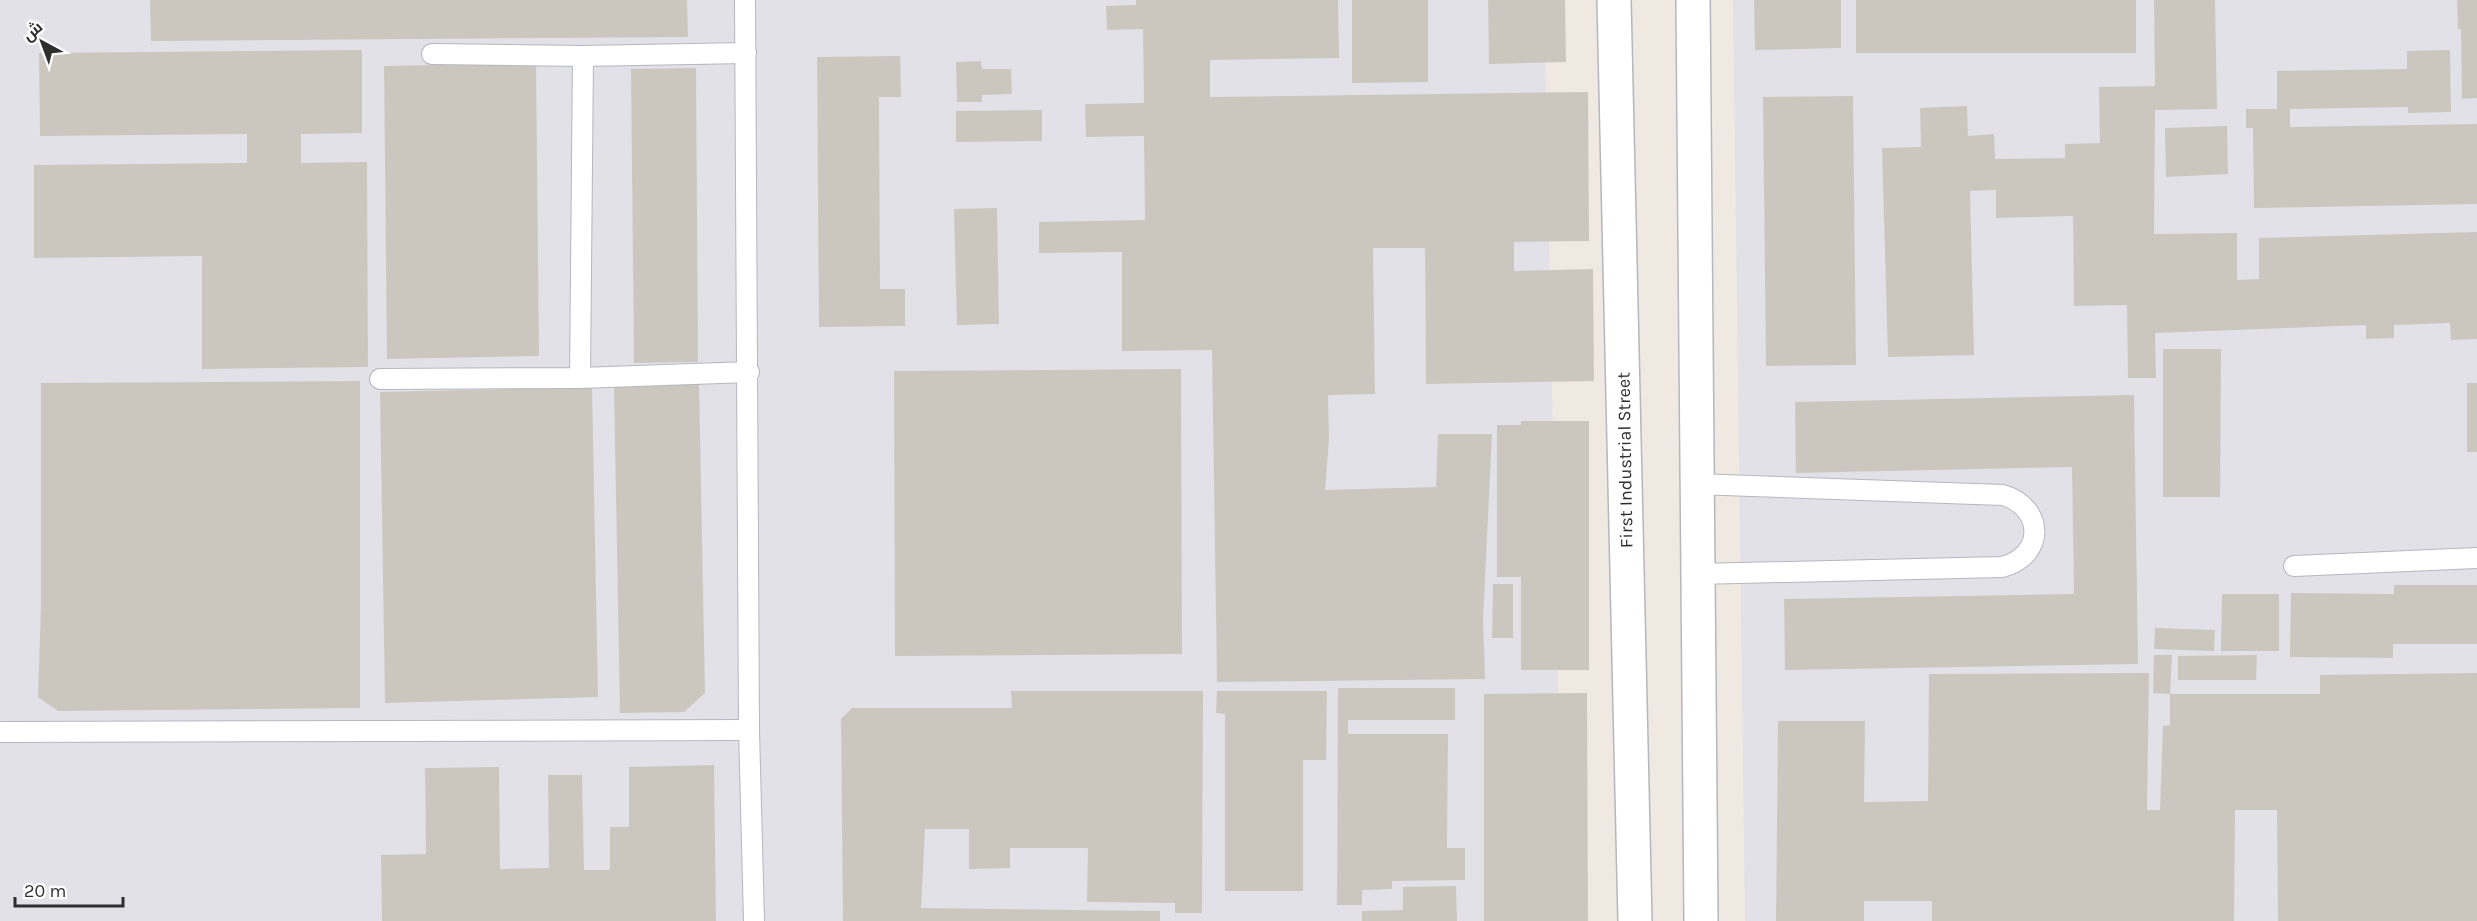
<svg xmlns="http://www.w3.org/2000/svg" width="2477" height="921" font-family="Karla,Cairo,sans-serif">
	<rect width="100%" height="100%" fill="#efe9e1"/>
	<g fill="#e3e1e8">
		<path d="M0 0H1544L1563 921H0Z"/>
		<path d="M1733 0H2477V921H1745Z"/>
	</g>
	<g fill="#cbc7bf">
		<path d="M150 0H687L688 37 151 41Z"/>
		<path d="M1136 0H1338L1339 58 1210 60V97L1588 92 1589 241 1514 242V271L1593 269 1594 381 1426 384 1425 248H1373L1375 394 1328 395 1329 439 1325 490 1436 487 1438 434H1492L1483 620 1485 679 1217 682 1212 350 1122 351V252L1039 253V222L1145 220 1144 136 1086 137 1085 104 1144 103 1143 29 1107 30 1106 6 1136 5Z"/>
		<path d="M1352 0H1428V82L1352 83Z"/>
		<path d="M1488 0H1565L1566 62 1489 64Z"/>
		<path d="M1754 0H1841V48L1755 50Z"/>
		<rect x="1856" y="0" width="280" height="53"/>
		<path d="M2154 0H2215L2217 109 2155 110 2154 234 2237 233V280L2259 279V238L2477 232V339L2451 340 2450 323 2394 325V338L2366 339V325L2155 333 2156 378H2128L2127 305 2074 306 2073 216 1996 218V190L1970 191 1974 355 1888 357 1882 148 1921 147 1920 108 1967 106 1968 136 1994 134 1995 159 2065 158V144L2100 143 2099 87 2155 86Z"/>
		<path d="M2457 0H2477V98L2462 99 2461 29H2458Z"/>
		<path d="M362 50V133L301 134V163L367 162 368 367 202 369V256L34 258V165L247 163V134L40 136 39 53Z"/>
		<path d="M2450 50 2451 112 2408 113V107L2290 109V127L2477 124V204L2254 208 2253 128H2246V109H2277V71L2407 69V51Z"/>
		<path d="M900 56 901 97H879L880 289H905V326L819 327 817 57Z"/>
		<path d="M981 61 982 69H1011L1012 94 982 95V102H957L956 62Z"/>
		<path d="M536 63 539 356 387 359 384 66Z"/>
		<path d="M696 68 698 362 634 363 631 69Z"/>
		<path d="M1853 96 1856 365 1766 366 1763 97Z"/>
		<path d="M1042 110V141L956 142V111Z"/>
		<path d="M2227 126 2228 174 2166 177 2165 128Z"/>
		<path d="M997 208 999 324 957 325 954 209Z"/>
		<path d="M2163 349H2221L2220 497H2163Z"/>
		<path d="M1181 369 1182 654 895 656 894 371Z"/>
		<path d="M360 381V708L58 711 38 697 41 606V383Z"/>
		<path d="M699 383 705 693 684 712 620 713 614 386Z"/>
		<rect x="2467" y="383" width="10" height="69"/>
		<path d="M592 387 598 697 385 703 380 392Z"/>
		<path d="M2134 395 2138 664 1785 670 1784 599 2074 594 2072 467 1796 473 1795 402Z"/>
		<path d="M1521 421H1589V670H1521V577H1497V425H1521Z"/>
		<path d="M1493 584H1513V638H1492Z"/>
		<path d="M2394 585H2477V644H2393V658L2290 657 2291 593 2394 594Z"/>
		<path d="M2222 594H2279V651H2221Z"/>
		<path d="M2155 628 2215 630 2214 651 2154 649Z"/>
		<path d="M2154 655H2172L2170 694 2153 693Z"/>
		<path d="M2257 655 2256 680H2178V656Z"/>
		<path d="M2149 673 2147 810H2160L2163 726 2170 725V694H2320V675L2477 673V921H2278L2277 810H2235L2234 921H1932V901H1864V921H1776L1778 721H1865L1864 802 1928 801 1929 674Z"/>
		<path d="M1338 688H1455V720H1348V734H1448L1447 848H1465V880L1392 881V889L1362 890V905H1337Z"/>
		<path d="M1011 691H1203L1202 913H1175V903L1087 902 1088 848H1010V868L969 869V829H925L921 908 1160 911V921H843L841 719 852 708H1012Z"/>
		<path d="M1217 691H1327L1326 760H1303V891H1225V714L1216 713Z"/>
		<path d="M1587 693 1588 921H1484V694Z"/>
		<path d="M714 765 716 921H382L381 855 426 854 425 768 499 767 500 869 549 868 548 775H582L584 870H610V827H629V767Z"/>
		<path d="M1456 886 1457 921H1362V911L1403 910V887Z"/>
	</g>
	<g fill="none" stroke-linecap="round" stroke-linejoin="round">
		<g stroke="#b4b7c1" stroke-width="22">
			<g id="service">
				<path d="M745 0 749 730 754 921"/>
				<path d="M432 54 583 56 746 53"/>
				<path d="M580 378 583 56"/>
				<path d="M380 379 580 378 749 372"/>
				<path d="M1696 484 2003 495C2045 508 2045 556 2002 567L1697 574"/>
				<path d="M2294 566 2477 558"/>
				<path d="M0 732 749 730"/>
			</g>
		</g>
		<g stroke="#b4b7c1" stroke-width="36">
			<g id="secondary">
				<path d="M1614 0 1635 921"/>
				<path d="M1693 0 1701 921"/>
			</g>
		</g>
		<use href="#service" stroke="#fff" stroke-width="20"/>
		<use href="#secondary" stroke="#fff" stroke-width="33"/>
	</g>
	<g text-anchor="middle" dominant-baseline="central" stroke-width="4.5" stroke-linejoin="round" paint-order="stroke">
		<g font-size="18" fill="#2e2e2e" stroke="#fff">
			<text transform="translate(1625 460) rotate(-91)">First Industrial Street</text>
		</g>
	</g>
	<g transform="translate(42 42) rotate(319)" stroke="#ffffff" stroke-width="4.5" paint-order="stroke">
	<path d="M0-4.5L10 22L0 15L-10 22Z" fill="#2e2e2e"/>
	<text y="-9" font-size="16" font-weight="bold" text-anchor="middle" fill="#2e2e2e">ش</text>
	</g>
	<path d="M15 897v9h108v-9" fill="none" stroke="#2e2e2e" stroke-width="3"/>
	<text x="24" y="897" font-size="18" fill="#2e2e2e" stroke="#ffffff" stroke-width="4.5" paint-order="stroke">20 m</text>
</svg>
